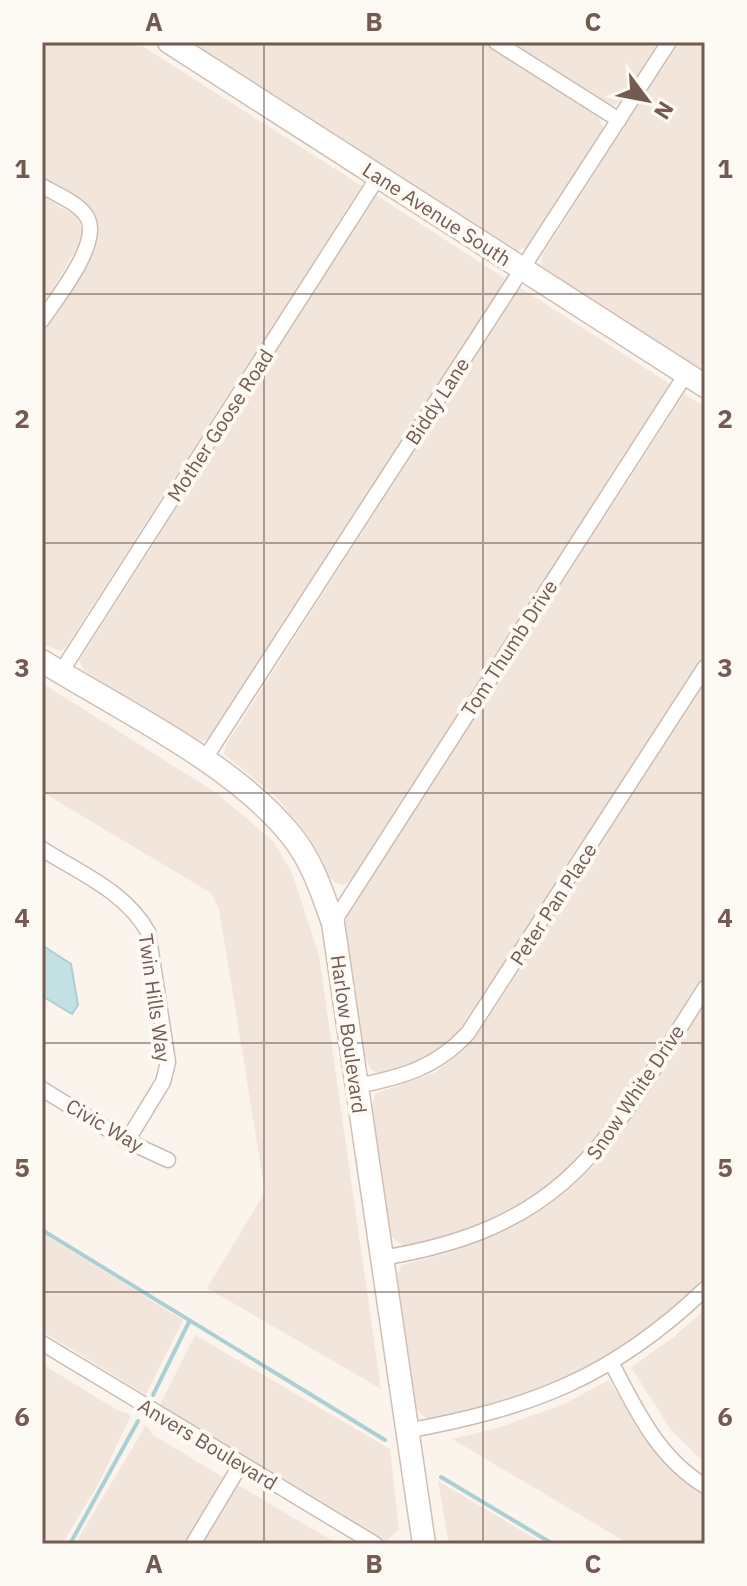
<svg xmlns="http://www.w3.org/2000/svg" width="747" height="1586" font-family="'IBM Plex Sans',sans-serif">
	<rect width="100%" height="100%" fill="#fbf4ed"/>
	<g fill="#f2e6dc">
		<path d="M42 42H136L362 186 66 647 60 651 42 644V334L95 250 98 235 96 220 88 207 42 178Z"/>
		<path d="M184 42H483L598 116 603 127 601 136 531 244 516 252Z"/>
		<path d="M510 42H661L623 101 614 105 606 104Z"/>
		<path d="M678 42H705V377L540 267 543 254Z"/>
		<path d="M42 195 78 218 84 236 42 307Z"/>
		<path d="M376 195 506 279 212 736 203 741 190 739 84 671 79 661Z"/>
		<path d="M519 287 670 384 354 879 344 885 337 884 329 877 308 836 277 798 224 754 226 745Z"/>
		<path d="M684 394 705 407V652L466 1024 435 1056 409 1067 378 1073 371 1070 365 1057 345 924 348 913Z"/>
		<path d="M705 681V975L615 1116 562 1175 530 1199 462 1234 405 1246 398 1242 390 1235 372 1106 375 1094 436 1072 461 1052 482 1028Z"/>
		<path d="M42 683 218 794 273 841 292 873 319 955 381 1389 207 1288 265 1192 219 909 211 893 42 792Z"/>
		<path d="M705 1003V1279L649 1328 598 1362 538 1391 496 1405 429 1419 422 1415 416 1408 397 1274 402 1265 448 1253 504 1231 567 1190 600 1160 625 1127Z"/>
		<path d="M42 1233 183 1320 146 1395 42 1331Z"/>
		<path d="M705 1309V1463L671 1430 631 1367 674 1337Z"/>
		<path d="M195 1335 390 1449 399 1529 385 1542 159 1407Z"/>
		<path d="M42 1364 117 1410 131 1415 99 1483 62 1544H42Z"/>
		<path d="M609 1380 646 1441 680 1476 705 1495V1544H629L452 1439 498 1428 564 1404Z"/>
		<path d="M146 1425 153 1435 223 1477V1482L185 1544H75Z"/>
		<path d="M438 1481 544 1544H449Z"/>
		<path d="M238 1485 338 1544H201Z"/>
	</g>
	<path fill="#c3e0e3" stroke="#aad0d3" stroke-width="2" d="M42 945 71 964 78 1005 72 1014 42 996Z"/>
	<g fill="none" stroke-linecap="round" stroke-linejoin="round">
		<g stroke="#aad0d3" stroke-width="4">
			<path d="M42 1230 385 1440"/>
			<path d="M153 1395 189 1322"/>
			<path d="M441 1477 553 1544"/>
			<path d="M70 1544 138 1421"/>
		</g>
		<g stroke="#ccbcb3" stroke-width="17">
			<g id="street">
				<path d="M496 42 619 120"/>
				<path d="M42 186C56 194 81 204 88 219 100 245 56 299 42 320"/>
				<path d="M61 672 378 177"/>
				<path d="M204 760 669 42"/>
				<path d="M42 849C80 873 126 892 148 932L168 1062 163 1082 127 1141"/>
				<path d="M333 923 686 374"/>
				<path d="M357 1086C402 1077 436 1068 468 1033L705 667"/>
				<path d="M42 1089 127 1141 168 1160"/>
				<path d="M381 1258C573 1227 609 1138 705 988"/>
				<path d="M42 1343 375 1544"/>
				<path d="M611 1362C636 1409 657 1457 705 1486"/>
				<path d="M406 1431C531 1408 612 1378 705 1289"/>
				<path d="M193 1544 241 1464"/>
			</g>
		</g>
		<g stroke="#d1beb4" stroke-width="25">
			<g id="secondary">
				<path d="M169 42 705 386"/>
				<path d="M42 661C121 710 233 763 291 835 312 861 322 892 333 923L424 1544"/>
			</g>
		</g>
		<use href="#street" stroke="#fff" stroke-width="14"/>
		<use href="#secondary" stroke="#fff" stroke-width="22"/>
	</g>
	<path fill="none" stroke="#745b52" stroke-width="2" stroke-opacity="0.55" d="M264 42V1544M483 42V1544M42 294H705M42 543H705M42 793H705M42 1043H705M42 1292H705"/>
	<g text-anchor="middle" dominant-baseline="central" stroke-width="8" stroke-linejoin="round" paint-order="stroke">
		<g font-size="20" fill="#745b52" stroke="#fdf9f3">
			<text transform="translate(437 214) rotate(33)">Lane Avenue South</text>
			<text transform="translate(437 401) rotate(-57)">Biddy Lane</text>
			<text transform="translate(220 425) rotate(-57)">Mother Goose Road</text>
			<text transform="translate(509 648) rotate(-57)">Tom Thumb Drive</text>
			<text transform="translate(553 904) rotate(-57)">Peter Pan Place</text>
			<text transform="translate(155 998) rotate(82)">Twin Hills Way</text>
			<text transform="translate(349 1034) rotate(82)">Harlow Boulevard</text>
			<text transform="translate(635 1092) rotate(-56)">Snow White Drive</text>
			<text transform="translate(105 1125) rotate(30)">Civic Way</text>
			<text transform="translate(208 1444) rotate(31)">Anvers Boulevard</text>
		</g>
	</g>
	<rect width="747" height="1586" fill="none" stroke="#fdf9f3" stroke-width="88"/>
	<g transform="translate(647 100) rotate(122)" stroke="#fdf9f3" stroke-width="6" paint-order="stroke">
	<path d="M0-6L14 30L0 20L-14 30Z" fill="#745b52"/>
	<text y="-12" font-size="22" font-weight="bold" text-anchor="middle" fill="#745b52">N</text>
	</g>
	<rect x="44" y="44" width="659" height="1498" fill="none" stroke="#745b52" stroke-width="3"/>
	<g font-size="26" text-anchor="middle" font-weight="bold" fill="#745b52">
		<text x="154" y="31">A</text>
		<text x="374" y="31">B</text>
		<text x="593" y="31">C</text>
		<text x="22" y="178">1</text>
		<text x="725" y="178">1</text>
		<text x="22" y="428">2</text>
		<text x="725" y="428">2</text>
		<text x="22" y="677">3</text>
		<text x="725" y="677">3</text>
		<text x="22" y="927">4</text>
		<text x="725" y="927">4</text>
		<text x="22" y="1177">5</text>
		<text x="725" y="1177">5</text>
		<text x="22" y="1426">6</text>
		<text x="725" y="1426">6</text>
		<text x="154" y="1573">A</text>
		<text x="374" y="1573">B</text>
		<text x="593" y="1573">C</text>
	</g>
</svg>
